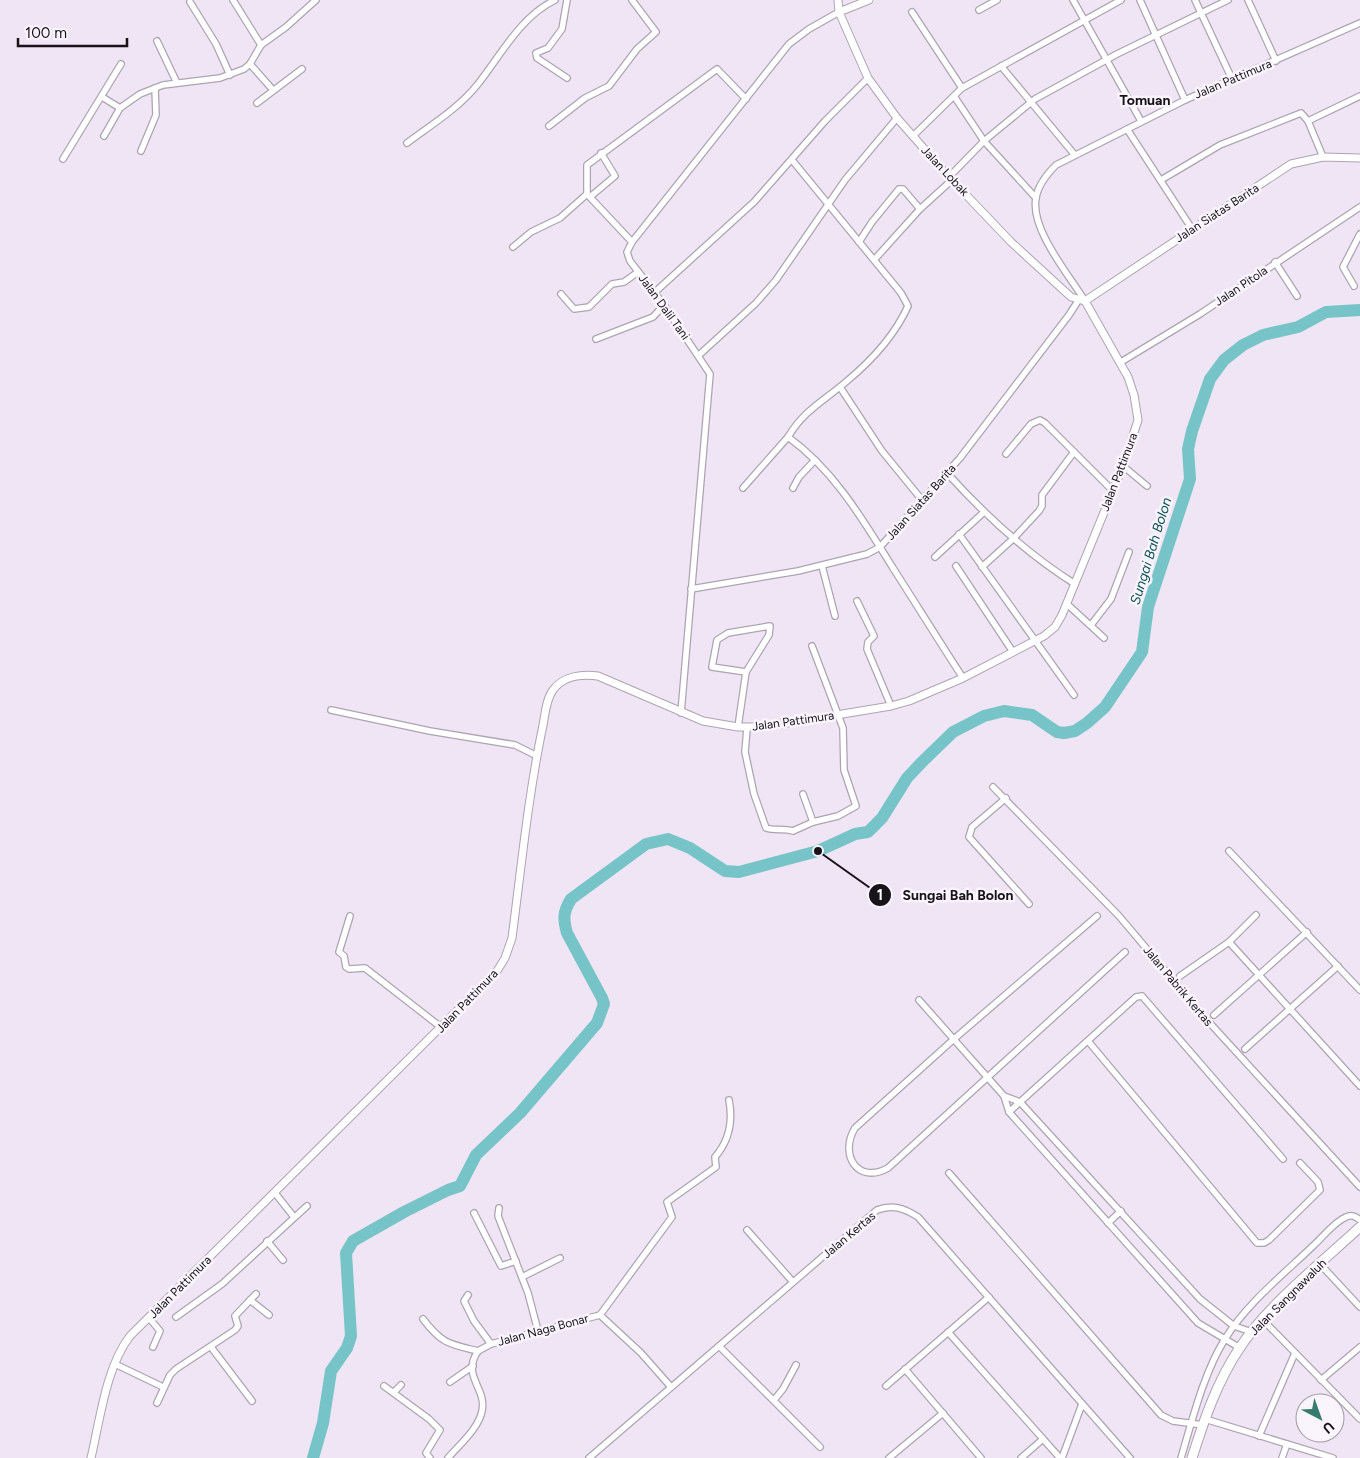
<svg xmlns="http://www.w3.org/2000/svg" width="1360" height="1458" font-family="Figtree,sans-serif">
	<rect width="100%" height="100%" fill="#efe5f4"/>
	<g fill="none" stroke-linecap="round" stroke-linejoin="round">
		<path stroke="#77c4c8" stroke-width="12" d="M313 1458 323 1423 331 1371 347 1348 351 1336 346 1253 353 1241 404 1212 448 1190 460 1186 476 1155 520 1113 597 1023 604 1004 602 998 567 933C563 919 563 912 571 899L646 844 668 839 690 848 725 871 739 872 818 851 855 834 868 832 882 818 907 778 922 762 953 732 984 716 1004 711 1032 715 1057 732 1064 733 1075 731 1087 723 1105 707 1142 652 1148 607 1190 479 1188 449 1192 431 1210 379 1224 360 1243 345 1263 335 1298 327 1326 312 1360 310"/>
		<g stroke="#ada4b2" stroke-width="8">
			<g id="minor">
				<path d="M233 0 261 45"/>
				<path d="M567 0 562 29 548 48 536 53 537 58 567 78"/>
				<path d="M1073 0 1141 121"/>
				<path d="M1140 0 1185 100"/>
				<path d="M1195 0 1232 79"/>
				<path d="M1248 0 1276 61"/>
				<path d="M190 2 216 44 230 75"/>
				<path d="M979 10 997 0"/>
				<path d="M912 12 962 88"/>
				<path d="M157 41 177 83"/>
				<path d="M250 64 273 90"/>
				<path d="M1001 66 1074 154"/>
				<path d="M954 96 984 141 1036 198"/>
				<path d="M102 97 120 108"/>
				<path d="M257 103 302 69"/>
				<path d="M1308 121 1360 96"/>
				<path d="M549 126 585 98 609 86 637 49 656 32 632 0"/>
				<path d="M1127 129 1192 229"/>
				<path d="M104 136 120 108 140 94 163 85 220 78 244 69 250 64 261 45 286 27 316 0"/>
				<path d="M913 136 962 88 1121 0"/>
				<path d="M407 143C431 125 459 108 478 84 501 55 520 17 555 0"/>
				<path d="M141 151 156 115 155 88"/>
				<path d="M63 159 121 64"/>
				<path d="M792 160 901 293 908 306C895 335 871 361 847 381 824 401 804 410 788 437 834 470 863 520 893 568 916 604 939 641 963 678"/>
				<path d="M949 177 984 141 1035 99 1117 54 1228 0"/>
				<path d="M1161 180 1220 145 1301 113 1308 121 1323 157"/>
				<path d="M590 197 615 176 601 153"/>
				<path d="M632 242 587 194V165L717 69 746 99"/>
				<path d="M859 242 872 222 899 189H903L920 209"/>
				<path d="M513 247 531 232 560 218 587 194"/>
				<path d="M874 260 920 209 952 180"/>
				<path d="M1275 262 1297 296"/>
				<path d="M1354 286 1343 267 1360 234"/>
				<path d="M654 293 754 202 825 121 868 78"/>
				<path d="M561 294 574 309 589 307 612 284 624 282 638 272"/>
				<path d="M1085 301C1069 275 1030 229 1036 198 1038 185 1047 174 1056 165L1185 100 1360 23"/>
				<path d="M596 339 653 317 664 305"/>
				<path d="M699 355 756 303 776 280 845 180 897 118"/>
				<path d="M1121 362 1200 314 1360 207"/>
				<path d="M840 387 882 451 922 500"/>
				<path d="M1006 454 1031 424 1040 420 1045 423 1113 491"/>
				<path d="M1123 466 1147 486"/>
				<path d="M947 473C985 515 1027 554 1075 584"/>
				<path d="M743 488 788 437"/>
				<path d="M793 488 799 477 815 460"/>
				<path d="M959 534 1074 695"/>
				<path d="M935 557 983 513"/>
				<path d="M822 566 835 616"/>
				<path d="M956 566 1013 652"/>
				<path d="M982 567 1014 538 1039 511 1042 506V495L1074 452"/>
				<path d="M691 589 798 571 867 554 880 547 960 458 1069 315 1078 301"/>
				<path d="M857 601 874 636 868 642 867 649 891 706"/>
				<path d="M1067 604 1104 638"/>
				<path d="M1091 625 1111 599 1129 552"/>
				<path d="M331 710 430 731 515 745 537 756"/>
				<path d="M681 713 710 374 664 305 630 261 627 252 632 242 789 44 809 29 839 12"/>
				<path d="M738 727 746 672 769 635 770 626 728 633 717 640 712 667 746 672"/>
				<path d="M747 728 745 752 754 794 766 828C775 831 783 828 793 831L813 822"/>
				<path d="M993 787 1119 916 1207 1020 1360 1187"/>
				<path d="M803 794 813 822 838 816 856 806 844 770 843 728 812 646"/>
				<path d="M1006 798 972 827 969 837 1029 904"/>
				<path d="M1229 851 1360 990"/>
				<path d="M350 916 339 952 344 956 346 967 349 969 365 968 442 1028"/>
				<path d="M1097 916 954 1039 855 1128C839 1154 857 1185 888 1168L1125 952"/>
				<path d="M1229 942 1256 915"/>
				<path d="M1180 976 1229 942 1360 1086"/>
				<path d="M919 1000 1004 1096 1009 1112 1198 1323 1240 1348"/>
				<path d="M1214 1015 1307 932"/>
				<path d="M1088 1041 1257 1243H1264L1269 1240 1320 1190 1318 1182 1300 1163"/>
				<path d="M1245 1049 1338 966"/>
				<path d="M1004 1096 1020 1102 1200 1299 1234 1326 1252 1332"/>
				<path d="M1009 1112 1136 997 1142 996 1283 1159"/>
				<path d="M949 1173 1161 1415 1173 1421 1203 1425"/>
				<path d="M275 1193 294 1217"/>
				<path d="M499 1208 498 1216 528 1293 538 1331"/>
				<path d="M474 1213 501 1266 516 1261"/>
				<path d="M1108 1223 1121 1211"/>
				<path d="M747 1230 793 1282"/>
				<path d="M267 1241 283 1260"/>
				<path d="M1320 1264 1360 1307"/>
				<path d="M522 1277 560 1258"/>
				<path d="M468 1295 464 1301 474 1321 491 1344"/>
				<path d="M250 1300 269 1315"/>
				<path d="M600 1315 672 1217 667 1202 716 1167 715 1157C729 1141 733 1121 729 1100"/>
				<path d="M176 1317 222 1284 307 1206"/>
				<path d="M149 1318 160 1331 153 1347"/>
				<path d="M423 1319C442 1344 449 1344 478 1351"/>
				<path d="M1263 1320 1360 1419"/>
				<path d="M948 1332 1060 1458"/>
				<path d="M719 1346 820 1447"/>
				<path d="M211 1347 252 1401"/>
				<path d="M115 1364 163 1387"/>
				<path d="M905 1369 981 1458"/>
				<path d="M1321 1380 1360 1347"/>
				<path d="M450 1382 473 1366"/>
				<path d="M384 1386 429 1419 440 1430 426 1453 430 1458"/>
				<path d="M886 1386 989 1297"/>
				<path d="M394 1392 401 1385"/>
				<path d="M774 1400 783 1389 796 1365"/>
				<path d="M157 1403 170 1375 176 1369 235 1330 238 1326 235 1316 256 1294"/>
				<path d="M1205 1419 1333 1458"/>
				<path d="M1259 1436 1295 1353"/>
				<path d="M448 1458C459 1445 479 1428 482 1411 487 1388 461 1376 478 1351L491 1344 600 1315 641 1353 671 1387"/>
				<path d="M589 1458 877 1210C892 1204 904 1208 918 1217L1130 1458"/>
				<path d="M889 1458 943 1413"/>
				<path d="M1021 1458 1043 1439"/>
				<path d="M1062 1458 1082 1404"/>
				<path d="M1181 1458C1192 1421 1204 1372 1225 1339 1247 1303 1284 1274 1314 1245 1324 1236 1334 1222 1346 1217 1352 1214 1356 1217 1360 1220"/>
				<path d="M1282 1458 1287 1444"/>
			</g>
		</g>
		<g stroke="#ada4b2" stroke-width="9">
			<g id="tertiary">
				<path d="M838 0 839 12 868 78 897 118 949 177 1011 242 1071 297 1085 301"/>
				<path d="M839 12 869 0"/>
				<path d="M1085 301 1291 164 1323 157 1360 158"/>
				<path d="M91 1458C100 1420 106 1367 130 1336L497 971 505 958 512 938C521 869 528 798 542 730 545 718 545 701 553 690 563 676 582 674 598 676L703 721 738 727H763L891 706 909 701 963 678 1044 636 1055 627 1062 615 1123 466 1138 420 1134 395 1128 377 1085 301"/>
			</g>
		</g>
		<g stroke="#ada4b2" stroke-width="11">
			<path id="primary" d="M1192 1458C1204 1420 1217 1382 1239 1349 1266 1307 1322 1262 1360 1227"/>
		</g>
		<use href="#minor" stroke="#fff" stroke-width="5.5"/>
		<use href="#tertiary" stroke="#fff" stroke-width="7"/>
		<use href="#primary" stroke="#fff" stroke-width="9"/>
	</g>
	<g text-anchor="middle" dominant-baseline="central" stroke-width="5" stroke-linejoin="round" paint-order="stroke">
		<g font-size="12" fill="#171319" stroke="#faf4fd">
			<text transform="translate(1233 79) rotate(-23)">Jalan Pattimura</text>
			<text transform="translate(945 171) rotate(47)">Jalan Lobak</text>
			<text transform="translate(1217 213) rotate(-33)">Jalan Siatas Barita</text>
			<text transform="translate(1241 286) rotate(-34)">Jalan Pitola</text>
			<text transform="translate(664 307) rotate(54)">Jalan Dalil Tani</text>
			<text transform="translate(1119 472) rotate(-69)">Jalan Pattimura</text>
			<text transform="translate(921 502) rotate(-48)">Jalan Siatas Barita</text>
			<text transform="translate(793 721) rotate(-8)">Jalan Pattimura</text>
			<text transform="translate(1178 986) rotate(50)">Jalan Pabrik Kertas</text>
			<text transform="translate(467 1001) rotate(-46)">Jalan Pattimura</text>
			<text transform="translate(849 1235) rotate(-40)">Jalan Kertas</text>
			<text transform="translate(180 1287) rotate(-45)">Jalan Pattimura</text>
			<text transform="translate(1288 1297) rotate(-45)">Jalan Sangnawaluh</text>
			<text transform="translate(543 1330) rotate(-15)">Jalan Naga Bonar</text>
		</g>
		<g font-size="14" font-weight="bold" fill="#171319" stroke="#faf4fd">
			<text x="1145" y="100">Tomuan</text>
		</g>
		<g font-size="14" font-style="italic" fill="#105458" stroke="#faf4fd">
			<text transform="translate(1151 551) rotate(-73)">Sungai Bah Bolon</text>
		</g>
	</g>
	<path fill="none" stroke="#171319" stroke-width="2" d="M818 851L880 895"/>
	<g fill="#171319" stroke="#faf4fd" stroke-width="2">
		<circle cx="818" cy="851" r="5"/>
		<circle cx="880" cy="895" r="12"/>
	</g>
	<g font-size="15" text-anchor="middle" font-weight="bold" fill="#fff">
		<text x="880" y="900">1</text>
	</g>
	<g font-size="14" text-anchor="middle" font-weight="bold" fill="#171319" stroke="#faf4fd" stroke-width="5" stroke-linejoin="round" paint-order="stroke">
		<text x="958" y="900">Sungai Bah Bolon</text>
	</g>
	<g transform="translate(1320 1418) rotate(139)"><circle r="24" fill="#faf4fd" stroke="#9f9aa2"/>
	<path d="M0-4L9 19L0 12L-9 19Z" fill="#377b6e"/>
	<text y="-8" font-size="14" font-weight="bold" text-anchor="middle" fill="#171319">U</text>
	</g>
	<path d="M18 38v8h109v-8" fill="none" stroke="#171319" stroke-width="2.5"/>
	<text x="25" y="38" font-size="15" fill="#171319" stroke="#faf4fd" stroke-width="4" paint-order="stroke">100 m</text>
</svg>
